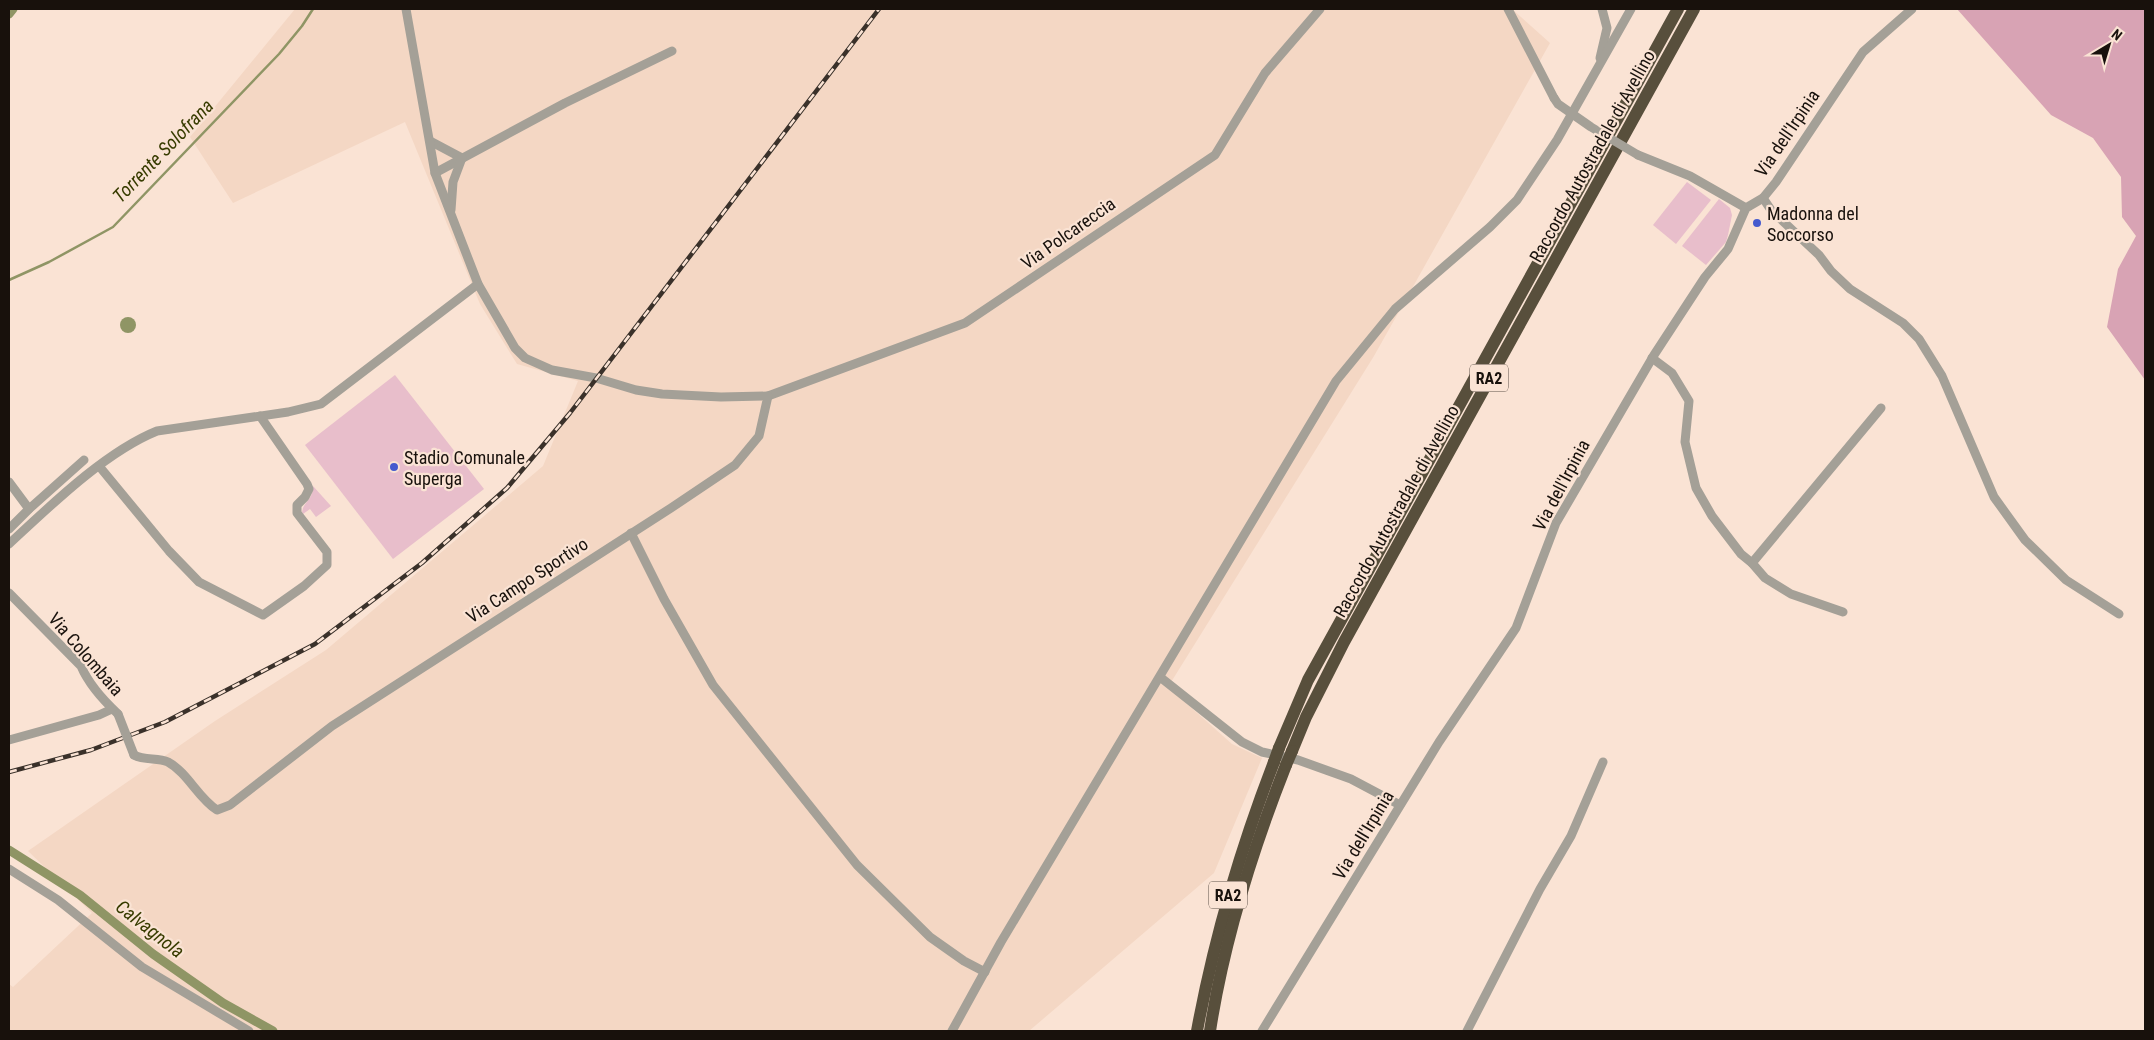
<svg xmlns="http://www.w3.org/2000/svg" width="2154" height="1040" font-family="'Roboto Condensed',sans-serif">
	<rect width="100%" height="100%" fill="#fae3d4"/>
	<path fill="#f4d7c4" d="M295 9H1512L1550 43 1374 356 1168 687 1232 744 1262 758 1214 873 1029 1031H9V984L13 987 92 913 28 851 215 721 326 650 543 466 578 381 517 364 480 304 405 122 233 203 190 137Z"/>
	<g fill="#e8becb">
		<path d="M1687 182 1711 200 1676 244 1653 225Z"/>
		<path d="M1719 199 1730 208 1732 215 1728 235 1726 242 1706 265 1682 246Z"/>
		<path d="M395 375 484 489 393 559 305 445Z"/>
		<path d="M313 486 331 506 316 517 310 509 303 514 302 512C304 501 313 500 313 486Z"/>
	</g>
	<path fill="#d8a3b4" d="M1957 9H2145V380L2107 327 2118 269 2136 236 2122 217 2121 177 2093 138 2051 115Z"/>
	<circle fill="#8f9565" cx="128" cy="325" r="8"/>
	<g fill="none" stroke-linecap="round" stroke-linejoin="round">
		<path stroke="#8f9565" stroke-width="2.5" d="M9 280 49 262 113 227 279 54 302 26 313 9"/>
		<g stroke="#8f9565" stroke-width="9">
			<path d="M9 14 13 9"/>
			<path d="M9 850 80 895 153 954 223 1003 273 1031"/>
		</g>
		<g stroke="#a4a097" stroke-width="9">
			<path d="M1508 9 1554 98"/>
			<path d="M1600 58 1607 28 1602 9"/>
			<path d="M430 141 462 158"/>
			<path d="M1638 155 1690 176 1746 208"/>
			<path d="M435 173 565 103 672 51"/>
			<path d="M1763 198 1771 210 1819 255 1831 271 1850 289 1903 323 1919 339 1942 376 1994 497 2025 540 2066 580 2119 614"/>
			<path d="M451 210 453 182 462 158"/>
			<path d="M1652 358 1672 373 1689 401 1685 442 1696 488 1712 516 1741 554 1752 563 1765 578 1791 594 1843 612"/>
			<path d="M768 396 965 323 1215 155 1265 73 1320 9"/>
			<path d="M99 466 169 551 199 582 263 615 304 586 327 565V552L297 513V505L305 497 309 489 307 484 260 416"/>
			<path d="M9 482 29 509 9 529"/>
			<path d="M29 509 84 460"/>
			<path d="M631 533 664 599 713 685 857 865 930 937 964 961 985 972"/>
			<path d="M9 544C50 506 105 452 157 431L288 412 321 404 478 284"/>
			<path d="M1752 563 1881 408"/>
			<path d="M9 593 81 666C89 685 103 700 118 714"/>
			<path d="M1160 677 1242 742 1262 752 1298 760 1351 779 1400 805"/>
			<path d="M9 740 99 715 112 709"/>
			<path d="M134 755C145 761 158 757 168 762 188 773 198 798 217 810L230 805 332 726 671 508 735 465 759 436 768 396 721 397 662 394 636 390 596 378 552 370 525 358 515 348 478 284 435 173 406 9"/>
			<path d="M9 869 58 900 142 967 249 1031"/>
			<path d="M952 1031 1001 942 1336 381 1395 309 1490 227 1517 200 1557 140 1631 9"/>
			<path d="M1262 1031 1439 742 1516 628 1556 523 1654 355 1705 277 1728 249 1746 208 1763 198 1776 182 1863 52 1912 9"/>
			<path d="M1467 1031 1540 889 1571 836 1603 762"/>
		</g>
		<g stroke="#584f3c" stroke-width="12">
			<path d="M1279 748 1308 680 1678 9"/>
			<path d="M1292 751 1306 717 1344 642 1694 9"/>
			<path d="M1197 1031C1214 939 1240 850 1274 762"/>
			<path d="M1210 1031C1224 940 1252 851 1286 765"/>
		</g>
		<g stroke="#3a312a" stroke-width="4.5">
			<path id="rail" d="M9 772 91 750 165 722 315 644 422 563 507 488 570 413 879 9"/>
		</g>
		<use href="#rail" stroke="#fae3d4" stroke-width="2.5" stroke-dasharray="8" stroke-linecap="butt"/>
		<g stroke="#a4a097" stroke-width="9">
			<path d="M1554 98 1558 104 1591 127 1638 155"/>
			<path d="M118 714 134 755"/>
		</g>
		<g stroke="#584f3c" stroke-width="12">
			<path d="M1274 762 1279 748"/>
			<path d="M1286 765 1292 751"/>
		</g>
	</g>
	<g fill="#455ace" stroke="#fae3d4" stroke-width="2">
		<circle cx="1757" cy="223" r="5"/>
		<circle cx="394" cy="467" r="5"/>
	</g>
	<g text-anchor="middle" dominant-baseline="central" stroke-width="4.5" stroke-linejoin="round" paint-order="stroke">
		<g fill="#fae3d4" stroke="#5c5048" stroke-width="1">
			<rect x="1470" y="364.5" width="38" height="27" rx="4"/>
			<rect x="1209" y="881.5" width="38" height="27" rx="4"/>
		</g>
		<g font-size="16" font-weight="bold" fill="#18110c">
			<text x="1489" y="378">RA2</text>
			<text x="1228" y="895">RA2</text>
		</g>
		<g font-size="18" fill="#18110c" stroke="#fae3d4">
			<text transform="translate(1787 133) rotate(-56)">Via dell'Irpinia</text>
			<text transform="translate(1592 156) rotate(-61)">Raccordo Autostradale di Avellino</text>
			<text transform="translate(1068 233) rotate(-35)">Via Polcareccia</text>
			<text transform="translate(1561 485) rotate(-62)">Via dell'Irpinia</text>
			<text transform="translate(1396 511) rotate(-61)">Raccordo Autostradale di Avellino</text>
			<text transform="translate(527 580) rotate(-33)">Via Campo Sportivo</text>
			<text transform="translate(86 654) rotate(49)">Via Colombaia</text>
			<text transform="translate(1363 835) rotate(-59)">Via dell'Irpinia</text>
		</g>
		<g font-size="18" fill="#18110c" stroke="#fae3d4" text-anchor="start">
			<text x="1767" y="213">Madonna del<tspan x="1767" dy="21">Soccorso</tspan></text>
			<text x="404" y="457">Stadio Comunale<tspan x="404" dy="21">Superga</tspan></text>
		</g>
		<g font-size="19" font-style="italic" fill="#383c00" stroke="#fae3d4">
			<text transform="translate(163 151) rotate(-46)">Torrente Solofrana</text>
			<text transform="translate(150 929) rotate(38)">Calvagnola</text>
		</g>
	</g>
	<rect width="2154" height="1040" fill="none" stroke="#18110c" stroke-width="20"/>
	<g transform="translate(2109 45) rotate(38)" stroke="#fae3d4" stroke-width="4" paint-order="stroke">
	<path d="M0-4L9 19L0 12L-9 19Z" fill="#18110c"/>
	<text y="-8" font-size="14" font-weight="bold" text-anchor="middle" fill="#18110c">N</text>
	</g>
</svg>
